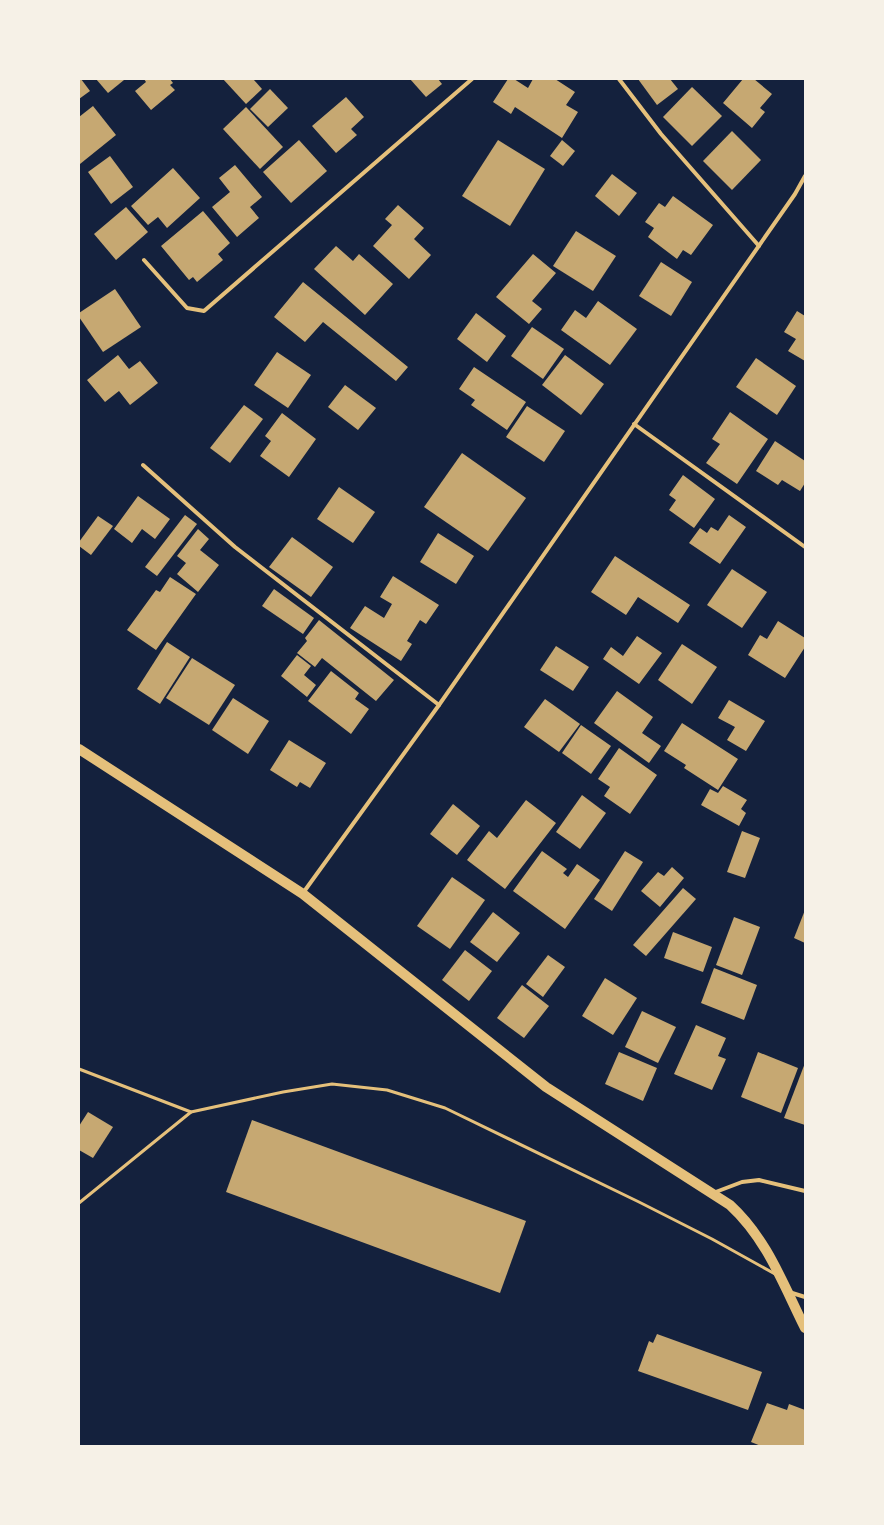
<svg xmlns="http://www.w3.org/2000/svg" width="884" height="1525" font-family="'Source Sans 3',sans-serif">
	<rect width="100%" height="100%" fill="#14213d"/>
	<g fill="#c6a872">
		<path d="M79 79H81L90 91 79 99Z"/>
		<path d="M96 79H123L124 80 108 93Z"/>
		<path d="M144 79H170L173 83 170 85 175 90 151 110 135 91 146 82Z"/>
		<path d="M223 79H253L262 89 246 104Z"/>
		<path d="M410 79H438L442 84 426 97Z"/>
		<path d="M508 79H514L528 88 533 79H555L575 92 566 105 578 112 562 138 515 107 511 114 493 102Z"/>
		<path d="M638 79H670L678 89 657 105Z"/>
		<path d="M743 79H754L772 94 760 108 765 112 752 128 723 103Z"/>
		<path d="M692 87 722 116 692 146 663 117Z"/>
		<path d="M270 89 288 108 268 127 250 109Z"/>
		<path d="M346 97 364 117 351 129 357 135 336 153 312 126Z"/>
		<path d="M93 106 116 135 80 164 79 117Z"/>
		<path d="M246 107 283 147 260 169 223 129Z"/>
		<path d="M732 131 761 160 732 190 703 161Z"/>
		<path d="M299 140 327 171 291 203 263 172Z"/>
		<path d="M498 140 545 169 510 226 462 196Z"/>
		<path d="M562 140 575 151 563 166 550 156Z"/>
		<path d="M110 156 133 187 111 204 88 172Z"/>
		<path d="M235 165 262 197 250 207 259 218 237 237 212 207 230 192 219 178Z"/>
		<path d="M173 168 200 198 167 228 158 217 148 225 131 206Z"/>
		<path d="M612 174 637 193 619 216 595 196Z"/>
		<path d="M673 196 713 225 691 255 683 250 677 259 648 237 654 228 645 222 659 203 665 207Z"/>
		<path d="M398 205 424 228 414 239 431 255 409 279 373 246 392 225 385 219Z"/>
		<path d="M126 207 148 232 116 260 94 234Z"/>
		<path d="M203 211 230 243 218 254 223 260 197 282 193 277 189 280 161 246Z"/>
		<path d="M576 231 616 256 593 291 553 266Z"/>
		<path d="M336 246 353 261 359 254 393 284 365 315 314 269Z"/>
		<path d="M533 254 556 273 532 301 542 309 529 324 496 297Z"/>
		<path d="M661 262 692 282 671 316 639 296Z"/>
		<path d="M303 282 408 367 396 381 323 322 305 342 274 317Z"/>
		<path d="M115 289 141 327 103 352 79 317V313Z"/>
		<path d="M598 301 637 329 610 365 561 330 575 310 586 318Z"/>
		<path d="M797 311 805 316V361L788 351 796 339 784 332Z"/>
		<path d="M476 313 506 336 487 362 457 339Z"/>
		<path d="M532 327 564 349 543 379 511 356Z"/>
		<path d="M277 352 311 375 288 408 254 385Z"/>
		<path d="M118 355 129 369 140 361 158 383 130 405 119 391 105 402 87 380Z"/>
		<path d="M565 355 604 384 581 415 542 385Z"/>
		<path d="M756 358 796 386 777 415 736 387Z"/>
		<path d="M474 367 526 402 507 430 471 405 475 400 459 389Z"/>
		<path d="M345 385 376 408 358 430 328 407Z"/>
		<path d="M244 405 263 419 230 463 210 448Z"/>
		<path d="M527 406 565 431 544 462 506 437Z"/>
		<path d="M730 412 768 439 737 484 706 463 720 444 712 439Z"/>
		<path d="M282 413 316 439 289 477 260 456 271 441 265 436Z"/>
		<path d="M775 441 805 461V483L800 491 782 480 778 485 756 471Z"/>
		<path d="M462 453 526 498 488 551 424 507Z"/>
		<path d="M683 475 715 499 694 528 669 510 676 500 669 495Z"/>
		<path d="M339 487 375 512 353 543 317 519Z"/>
		<path d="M138 496 170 519 155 539 142 529 132 543 114 529Z"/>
		<path d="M185 515 197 524 157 576 145 567Z"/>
		<path d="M729 515 746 527 720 564 689 543 700 528 707 533 711 527 718 531Z"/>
		<path d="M98 516 113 526 91 555 79 546V542Z"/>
		<path d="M198 529 209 539 200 550 219 565 198 592 177 574 186 563 177 556Z"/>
		<path d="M438 533 474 556 456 584 420 562Z"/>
		<path d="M292 537 333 567 311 597 269 567Z"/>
		<path d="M615 556 690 605 678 623 638 597 626 615 591 592Z"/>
		<path d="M732 569 767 592 742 628 707 605Z"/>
		<path d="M393 576 439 605 426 624 420 620 407 641 412 644 401 661 350 628 365 606 384 618 392 604 380 597Z"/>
		<path d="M170 577 196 594 156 650 127 630 156 590 160 592Z"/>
		<path d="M274 589 314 618 303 634 262 606Z"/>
		<path d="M319 620 394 680 376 701 322 658 315 667 297 653 307 641 305 638Z"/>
		<path d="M778 621 805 638V647L785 678 748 655 760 635 767 639Z"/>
		<path d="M637 636 662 653 639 684 603 659 611 647 623 656Z"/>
		<path d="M167 642 190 657 160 704 137 689Z"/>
		<path d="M682 644 717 667 692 704 658 680Z"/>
		<path d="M556 646 589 667 573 691 540 670Z"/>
		<path d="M297 655 311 666 304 675 316 685 307 697 281 676Z"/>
		<path d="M192 658 235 685 209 725 166 698Z"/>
		<path d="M331 671 359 693 355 699 369 709 351 734 308 701Z"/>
		<path d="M617 691 653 717 642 733 661 746 649 763 594 723Z"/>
		<path d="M233 698 269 721 248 754 212 730Z"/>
		<path d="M545 699 580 724 559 752 524 727Z"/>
		<path d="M729 700 765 721 746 751 727 740 735 727 718 718Z"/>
		<path d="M682 723 738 759 718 790 684 768 686 765 664 751Z"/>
		<path d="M581 725 611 746 591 774 562 753Z"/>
		<path d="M289 740 326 763 310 788 300 782 297 787 270 770Z"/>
		<path d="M619 748 657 775 630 814 604 796 610 787 598 779Z"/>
		<path d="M723 786 747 800 741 809 746 813 739 826 701 805 710 789 718 793Z"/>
		<path d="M582 795 606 813 580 849 556 832Z"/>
		<path d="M526 800 556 823 505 889 467 860 489 831 497 838Z"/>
		<path d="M453 804 480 826 457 855 430 834Z"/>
		<path d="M742 831 760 838 745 878 727 872Z"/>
		<path d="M542 851 567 869 563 873 568 877 577 864 600 880 565 929 513 891Z"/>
		<path d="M625 851 643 862 612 911 594 899Z"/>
		<path d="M672 867 684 878 660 907 641 891 658 872 664 876Z"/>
		<path d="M452 877 485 900 450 949 417 926Z"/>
		<path d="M683 888 696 899 646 956 633 945Z"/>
		<path d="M805 910V943L794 938Z"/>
		<path d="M493 912 520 933 497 962 470 942Z"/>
		<path d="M734 917 760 927 742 975 716 965Z"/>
		<path d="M673 932 712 947 703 972 664 958Z"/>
		<path d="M465 950 492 971 469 1001 442 980Z"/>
		<path d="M548 955 565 967 543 997 526 984Z"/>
		<path d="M714 968 757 985 744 1020 701 1003Z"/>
		<path d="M605 978 637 998 613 1035 582 1016Z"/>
		<path d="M522 985 549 1006 524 1038 497 1018Z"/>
		<path d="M642 1011 676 1027 658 1063 625 1047Z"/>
		<path d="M696 1025 726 1038 718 1056 726 1059 712 1090 674 1074Z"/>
		<path d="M619 1052 657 1068 643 1101 605 1084Z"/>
		<path d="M758 1052 798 1068 781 1113 741 1097Z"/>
		<path d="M805 1063V1125L784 1118Z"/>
		<path d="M88 1112 113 1127 93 1158 79 1150V1126Z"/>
		<path d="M252 1120 526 1221 500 1293 226 1192Z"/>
		<path d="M657 1334 762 1372 748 1410 638 1371 649 1341 653 1343Z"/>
		<path d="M767 1403 787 1410 789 1404 805 1410V1446H761L751 1442Z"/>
	</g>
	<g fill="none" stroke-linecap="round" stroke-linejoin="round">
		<g stroke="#e5c07b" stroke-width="3">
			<path d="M79 1069 191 1112 283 1092 332 1084 387 1090 445 1108 639 1202 712 1239 775 1274"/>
			<path d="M79 1203 191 1112"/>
		</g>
		<g stroke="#e5c07b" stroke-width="4">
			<path d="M619 79 661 134 759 246"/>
			<path d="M144 260 187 308 204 311 472 79"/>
			<path d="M634 424 805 547"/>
			<path d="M143 465 235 547 439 705"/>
			<path d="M303 893 439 705 795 194 805 176"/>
			<path d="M713 1193 742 1182 759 1180 805 1191"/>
			<path d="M789 1292 805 1297"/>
		</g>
		<path stroke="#e5c07b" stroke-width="10" d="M79 749 303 894 546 1087 730 1205C767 1239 783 1284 805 1328"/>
	</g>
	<rect width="884" height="1525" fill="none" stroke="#f6f1e7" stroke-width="160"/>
</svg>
